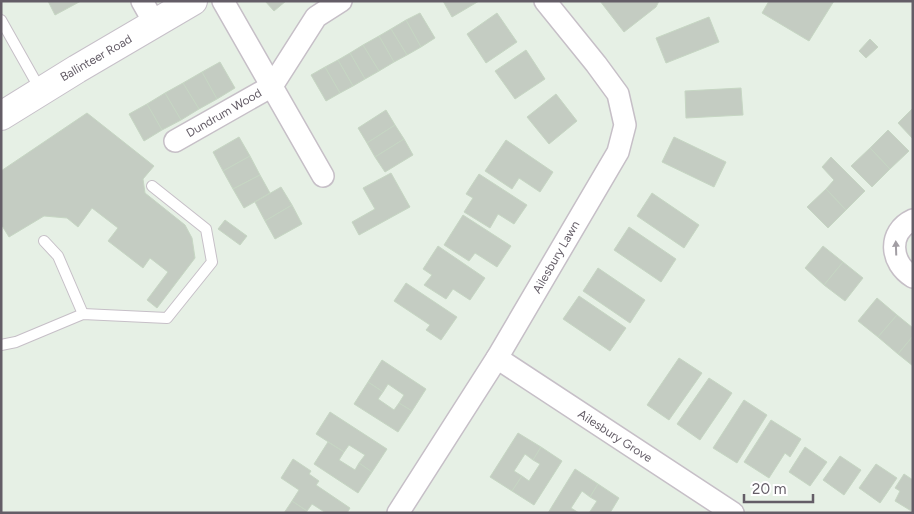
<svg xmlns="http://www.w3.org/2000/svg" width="914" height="514" font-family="Figtree,sans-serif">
	<rect width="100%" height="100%" fill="#e6f0e5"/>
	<g fill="#c4ccc2" stroke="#c6d6c3">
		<path d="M48 1H81L55 15Z"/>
		<path d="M265 1H286L274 11Z"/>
		<path d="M443 1H479L452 17Z"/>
		<path d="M600 1H659L656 7 624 32Z"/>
		<path d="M769 1H834L809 41 762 13Z"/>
		<path d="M420 13 435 38 421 47 406 20Z"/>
		<path d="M497 13 517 42 486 63 467 34Z"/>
		<path d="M709 17 719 42 666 63 656 38Z"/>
		<path d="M406 20 421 47 407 55 391 29Z"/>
		<path d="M391 29 407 55 394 62 379 36Z"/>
		<path d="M379 36 394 62 379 71 363 45Z"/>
		<path d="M870 39 878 47 866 58 859 51Z"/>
		<path d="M363 45 379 71 365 79 350 53Z"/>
		<path d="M526 50 545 79 515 99 495 71Z"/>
		<path d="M350 53 365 79 353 86 338 60Z"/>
		<path d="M338 60 353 86 340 93 325 67Z"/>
		<path d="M220 62 235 88 217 99 202 72Z"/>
		<path d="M325 67 340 93 326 101 311 75Z"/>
		<path d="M202 72 217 99 199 109 183 83Z"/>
		<path d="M183 83 199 109 181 120 165 93Z"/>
		<path d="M741 88 743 115 686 118 685 91Z"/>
		<path d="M165 93 181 120 162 130 147 104Z"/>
		<path d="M556 94 577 121 549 144 527 117Z"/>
		<path d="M147 104 162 130 144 141 129 114Z"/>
		<path d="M913 108V139L898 123Z"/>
		<path d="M386 110 395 125 367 143 358 128Z"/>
		<path d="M87 113 154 166 143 179 145 193 185 225 192 238 195 258 157 308 147 300 168 272 150 258 143 268 108 241 118 228 92 208 78 227 67 218 44 216 9 237 1 224V171Z"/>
		<path d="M395 125 404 139 375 157 367 143Z"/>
		<path d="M888 130 909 151 890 169 870 148Z"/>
		<path d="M239 137 250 156 223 171 213 152Z"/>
		<path d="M674 137 726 162 714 187 662 162Z"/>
		<path d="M404 139 413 155 385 172 375 157Z"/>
		<path d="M506 140 553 172 540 192 519 178 512 189 485 171Z"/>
		<path d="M870 148 890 169 872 187 851 166Z"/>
		<path d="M250 156 260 175 233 189 223 171Z"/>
		<path d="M831 157 865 191 846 210 826 189 834 180 822 167Z"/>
		<path d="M391 173 410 207 359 235 352 222 375 209 363 188Z"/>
		<path d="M479 174 527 205 514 224 498 214 490 228 464 212 473 198 466 194Z"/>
		<path d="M260 175 270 193 244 208 233 189Z"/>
		<path d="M281 187 292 205 265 221 255 202Z"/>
		<path d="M826 189 846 210 828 228 807 207Z"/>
		<path d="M652 193 699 225 684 248 637 216Z"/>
		<path d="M292 205 302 224 275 239 265 221Z"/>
		<path d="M463 215 511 246 497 267 475 253 469 261 444 245Z"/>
		<path d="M225 220 247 236 240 245 218 229Z"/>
		<path d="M629 227 676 259 661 282 614 250Z"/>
		<path d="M438 246 485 278 470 300 453 289 446 299 424 285 432 275 423 269Z"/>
		<path d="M823 246 843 262 824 285 805 268Z"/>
		<path d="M843 262 863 278 845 301 824 285Z"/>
		<path d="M598 268 645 300 630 323 583 291Z"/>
		<path d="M406 283 457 317 441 340 426 330 430 325 394 301Z"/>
		<path d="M579 296 626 328 610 351 563 319Z"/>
		<path d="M877 298 897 315 878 337 858 321Z"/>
		<path d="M897 315 913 328V336L898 354 878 337Z"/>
		<path d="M913 336V366L898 354Z"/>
		<path d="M679 358 702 373 669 420 647 405Z"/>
		<path d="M382 360 426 389 412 411 399 403 404 395 388 384 383 392 368 382Z"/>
		<path d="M709 378 732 393 700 440 677 424Z"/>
		<path d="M368 382 383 392 378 399 394 410 399 403 412 411 398 432 354 404Z"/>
		<path d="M744 400 767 415 737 463 713 448Z"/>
		<path d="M330 412 387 449 372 472 359 463 365 455 349 445 344 452 316 434Z"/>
		<path d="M771 420 801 439 790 457 785 453 769 478 744 462Z"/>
		<path d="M518 433 541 447 533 460 525 454 514 471 522 476 512 491 490 477Z"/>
		<path d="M328 442 344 452 339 460 355 470 359 463 372 472 358 493 314 464Z"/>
		<path d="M541 447 562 461 534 505 512 491 522 476 529 481 540 464 533 460Z"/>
		<path d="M805 447 827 462 810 486 789 472Z"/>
		<path d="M840 456 861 470 844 495 823 480Z"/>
		<path d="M293 459 311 471 309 474 319 481 316 485 350 508 347 513H326L312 504 307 511 292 501 299 490 281 478Z"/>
		<path d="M876 464 897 478 880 503 859 488Z"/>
		<path d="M575 469 598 484 590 497 582 491 571 508 579 513H548Z"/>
		<path d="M904 474 913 480V512L895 501 900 491 895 488Z"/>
		<path d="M598 484 619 498 610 513H589L597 501 590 497Z"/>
		<path d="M292 501 307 511 306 513H284Z"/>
	</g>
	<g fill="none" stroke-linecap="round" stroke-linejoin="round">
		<g stroke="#c6bfc7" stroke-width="12">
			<g id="lane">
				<path d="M1 20 41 91"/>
				<path d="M44 241 58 256 83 314"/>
				<path d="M1 345 16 342 83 314 167 318 212 262 206 229 152 186"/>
			</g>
		</g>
		<g stroke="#c6bfc7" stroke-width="24">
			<g id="street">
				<path d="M142 1 155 24"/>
				<path d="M223 1 323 176"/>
				<path d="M175 141 272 86 316 17 341 1"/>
				<path d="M913 220C887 232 890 263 913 277"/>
				<path d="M497 358 733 513"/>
				<path d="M398 513 497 358 618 152 625 125 618 94 596 64 545 1"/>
			</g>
		</g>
		<g stroke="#c7c0c9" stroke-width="30">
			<path id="secondary" d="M1 116 77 69 193 1"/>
		</g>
		<use href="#lane" stroke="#fff" stroke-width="10"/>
		<use href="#street" stroke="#fff" stroke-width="21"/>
		<use href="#secondary" stroke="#fff" stroke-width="28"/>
	</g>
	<defs><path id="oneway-solid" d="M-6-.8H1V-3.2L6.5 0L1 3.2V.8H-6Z" transform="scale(1.25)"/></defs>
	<use fill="#a29ea4" href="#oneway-solid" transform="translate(896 248) rotate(-92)"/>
	<g text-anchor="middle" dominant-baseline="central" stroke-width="4" stroke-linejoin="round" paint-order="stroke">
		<g font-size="12" fill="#645d67" stroke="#fff">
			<text transform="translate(96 58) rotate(-30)">Ballinteer Road</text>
			<text transform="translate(224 113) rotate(-30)">Dundrum Wood</text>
			<text transform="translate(556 257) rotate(-60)">Ailesbury Lawn</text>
			<text transform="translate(615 436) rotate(33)">Ailesbury Grove</text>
		</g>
	</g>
	<rect width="914" height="514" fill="none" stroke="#645d67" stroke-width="5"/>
	<path d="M744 494v8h69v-8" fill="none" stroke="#645d67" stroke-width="2.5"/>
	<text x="752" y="494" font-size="15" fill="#645d67" stroke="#ffffff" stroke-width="4" paint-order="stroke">20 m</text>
</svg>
